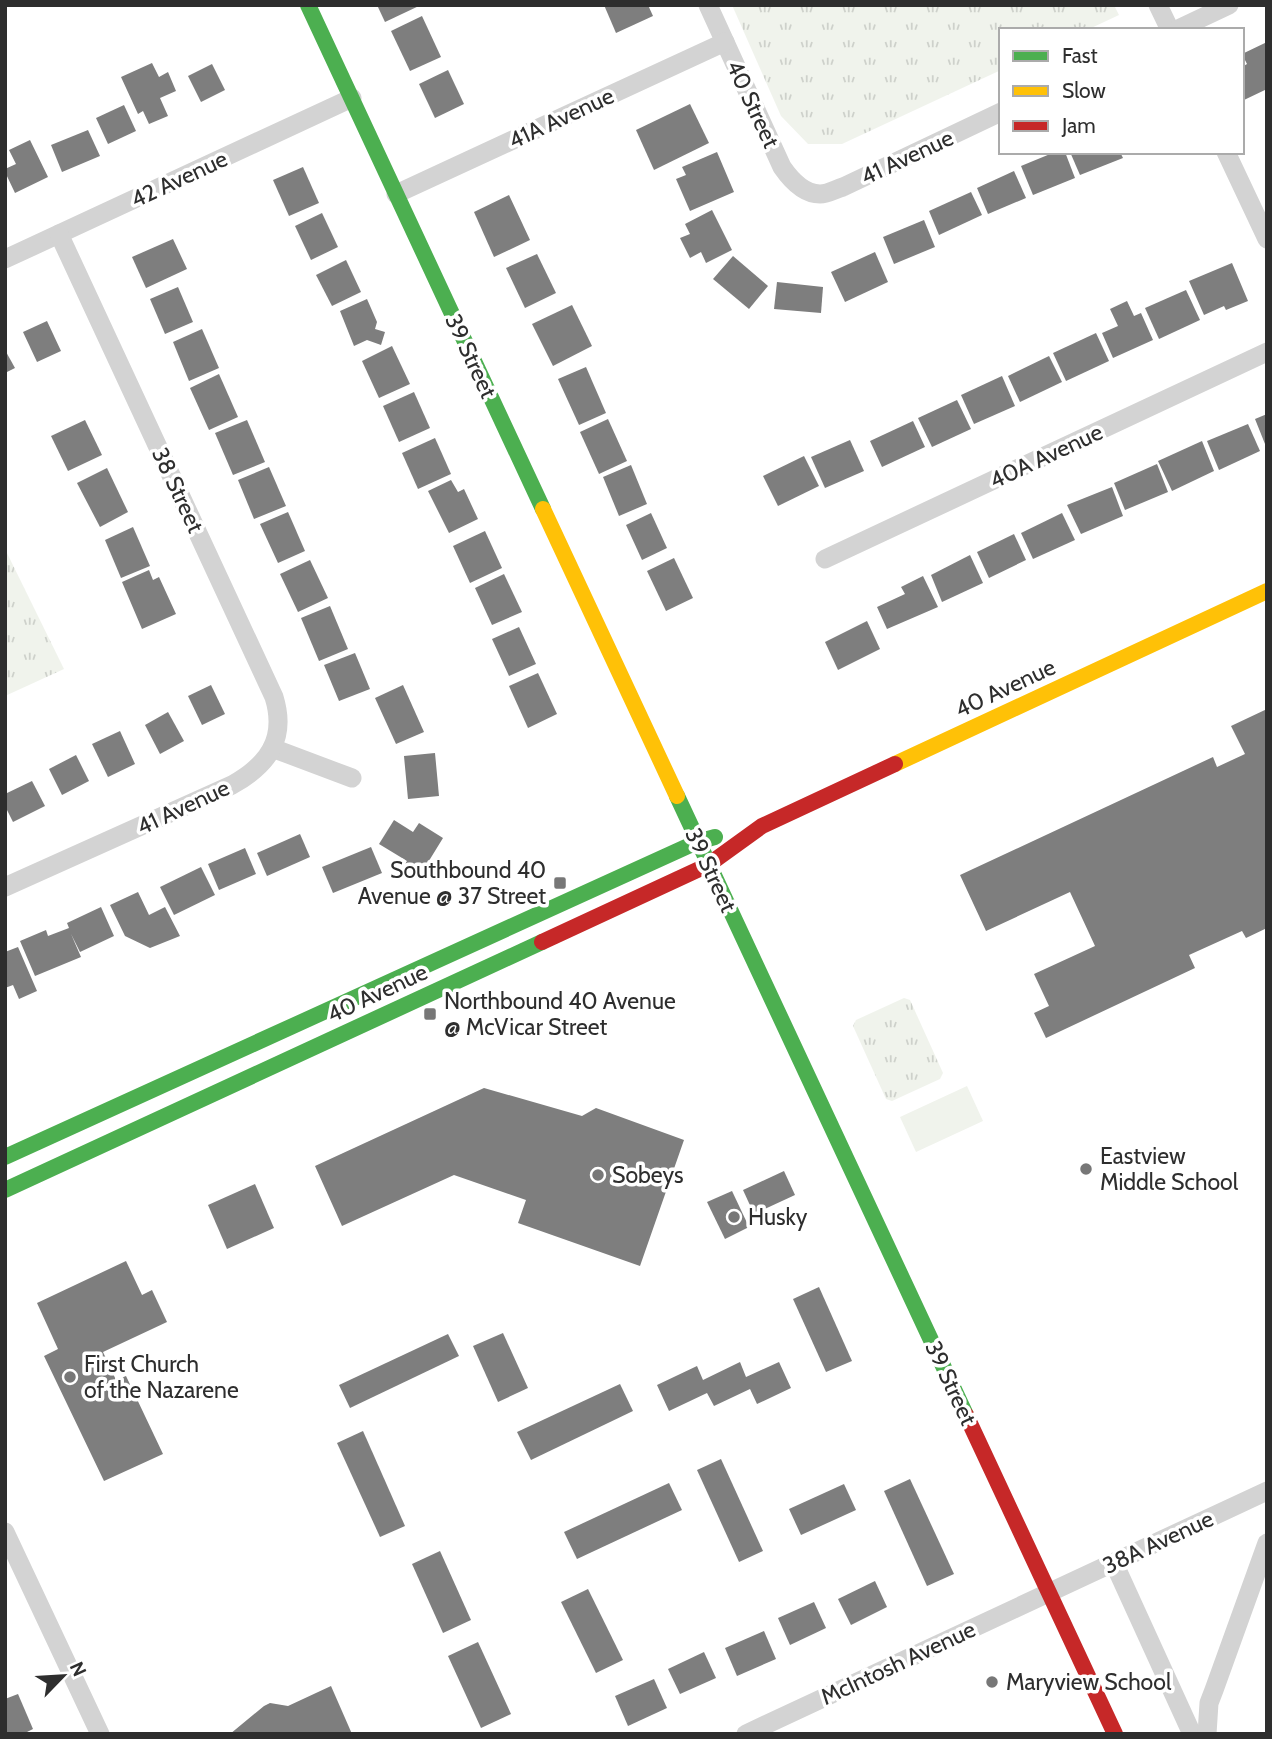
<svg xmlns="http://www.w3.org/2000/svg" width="1272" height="1739" font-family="Cabin,sans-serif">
	<defs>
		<pattern id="park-tufts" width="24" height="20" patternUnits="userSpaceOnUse" patternTransform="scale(1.75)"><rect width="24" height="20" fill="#f0f3ec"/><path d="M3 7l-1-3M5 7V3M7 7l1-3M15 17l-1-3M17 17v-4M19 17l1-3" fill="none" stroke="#ced1cb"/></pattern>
	</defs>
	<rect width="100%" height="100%" fill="#fff"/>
	<g fill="url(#park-tufts)">
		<path d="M732 5H1114L1119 15 1087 30H1001V70L842 144H808L781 116Z"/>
		<path d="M5 549 64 669 5 696Z"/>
		<path d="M904 998 910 1000 943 1073 940 1079 892 1101 886 1099 853 1026 856 1020Z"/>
	</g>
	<path fill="#f0f3ec" d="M967 1086 983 1121 916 1152 900 1117Z"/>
	<g fill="#7e7e7e">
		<path d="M377 5H421L385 22Z"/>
		<path d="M604 5H648L653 16 616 33Z"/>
		<path d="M422 16 441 57 410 71 391 31Z"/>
		<path d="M1267 42V89L1244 100 1242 96V82L1244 81 1242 67 1247 64 1242 54Z"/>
		<path d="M152 63 159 77 168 72 176 91 160 98 168 116 149 124 143 111 138 114 121 77Z"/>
		<path d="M212 64 225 90 201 102 188 76Z"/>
		<path d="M448 70 464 104 435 118 419 84Z"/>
		<path d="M690 104 709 143 654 170 636 130Z"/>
		<path d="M124 105 136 131 108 144 96 118Z"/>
		<path d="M88 130 100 156 62 172 51 145Z"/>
		<path d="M30 140 48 177 15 193 5 172V169L16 164 9 150Z"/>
		<path d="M717 152 734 192 690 211 676 179 686 175 682 167Z"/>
		<path d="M1055 152H1065L1075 178 1033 195 1021 166Z"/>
		<path d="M1070 152H1120L1123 158 1080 175Z"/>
		<path d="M303 167 319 203 289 216 273 180Z"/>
		<path d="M1014 171 1026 198 988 214 977 188Z"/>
		<path d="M971 192 982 215 939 235 929 211Z"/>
		<path d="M509 195 530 240 494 257 474 212Z"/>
		<path d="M712 210 732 250 706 263 701 252 690 258 680 238 690 234 685 224Z"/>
		<path d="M322 213 338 247 311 260 295 226Z"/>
		<path d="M924 220 935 247 894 264 883 237Z"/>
		<path d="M173 239 187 269 146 288 132 257Z"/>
		<path d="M875 252 888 282 845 302 831 272Z"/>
		<path d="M537 254 556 293 525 308 506 268Z"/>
		<path d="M733 256 768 286 749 309 713 279Z"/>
		<path d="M346 260 361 292 332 306 316 275Z"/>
		<path d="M1232 263 1248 301 1226 310 1224 306 1204 315 1189 281Z"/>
		<path d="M777 282 823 287 821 313 774 309Z"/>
		<path d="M178 287 193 322 165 334 150 299Z"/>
		<path d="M1186 290 1200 320 1159 339 1145 308Z"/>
		<path d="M367 299 377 322 375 329 385 332 381 345 367 340 354 346 340 311Z"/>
		<path d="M1127 301 1134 316 1141 313 1153 340 1113 358 1102 333 1118 326 1110 309Z"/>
		<path d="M572 305 592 346 553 366 532 324Z"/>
		<path d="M47 321 61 351 37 362 23 332Z"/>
		<path d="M202 329 219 368 189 381 173 342Z"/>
		<path d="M1096 333 1109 361 1066 381 1053 353Z"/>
		<path d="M392 346 410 384 379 398 362 361Z"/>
		<path d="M5 350 15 368 5 373Z"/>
		<path d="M1049 356 1062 382 1020 402 1008 376Z"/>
		<path d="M586 367 606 413 579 425 558 379Z"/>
		<path d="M219 374 238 417 209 430 190 388Z"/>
		<path d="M1002 376 1015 406 974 424 961 395Z"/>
		<path d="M414 392 430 428 399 442 383 406Z"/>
		<path d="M957 400 971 429 932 447 918 418Z"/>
		<path d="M1267 414V449L1255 419Z"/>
		<path d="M608 419 627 461 599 474 580 432Z"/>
		<path d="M85 420 102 455 68 471 51 436Z"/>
		<path d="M247 420 265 462 233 475 215 433Z"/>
		<path d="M913 421 925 447 882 467 870 441Z"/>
		<path d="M1248 424 1260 451 1219 470 1207 441Z"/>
		<path d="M435 438 451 474 418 489 402 453Z"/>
		<path d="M850 440 864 471 825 488 811 457Z"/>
		<path d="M1202 441 1214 471 1172 491 1158 461Z"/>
		<path d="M804 456 819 486 778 506 763 476Z"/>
		<path d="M1157 464 1168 492 1125 510 1114 483Z"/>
		<path d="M631 465 647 504 619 516 603 477Z"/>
		<path d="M269 467 286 506 254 519 238 480Z"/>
		<path d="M107 468 128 512 100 527 77 483Z"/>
		<path d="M451 480 458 492 464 489 478 519 449 533 428 491Z"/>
		<path d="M1112 487 1123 516 1081 534 1067 505Z"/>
		<path d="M288 512 305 551 278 563 260 524Z"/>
		<path d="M651 513 667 548 642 560 626 525Z"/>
		<path d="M1062 513 1075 540 1033 559 1021 533Z"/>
		<path d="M133 527 150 566 121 578 105 540Z"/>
		<path d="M485 531 502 568 470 583 453 546Z"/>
		<path d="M1014 534 1026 560 989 578 977 552Z"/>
		<path d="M970 555 983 583 942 602 931 575Z"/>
		<path d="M674 558 693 598 666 611 647 571Z"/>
		<path d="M310 560 328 598 298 612 280 574Z"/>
		<path d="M149 570 153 580 159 577 176 614 142 629 122 582Z"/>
		<path d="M504 574 522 612 492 625 475 588Z"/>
		<path d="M923 576 938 607 887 629 877 607 905 594 901 587Z"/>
		<path d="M330 606 348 649 319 661 301 618Z"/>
		<path d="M867 621 880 649 838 670 825 642Z"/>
		<path d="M519 627 536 664 509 676 492 639Z"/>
		<path d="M355 653 370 689 339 701 324 665Z"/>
		<path d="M538 673 557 714 528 728 509 686Z"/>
		<path d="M211 685 225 714 202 725 188 696Z"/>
		<path d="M403 685 424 732 396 744 375 698Z"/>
		<path d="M1267 709V928L1246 938 1242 931 1189 955 1195 968 1046 1038 1034 1013 1049 1006 1034 974 1095 946 1070 892 986 931 960 875 1213 757 1217 767 1245 754 1231 726Z"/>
		<path d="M168 712 184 741 160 754 145 725Z"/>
		<path d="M120 731 135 764 108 777 92 744Z"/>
		<path d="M435 753 439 796 408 799 404 756Z"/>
		<path d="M76 755 89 781 62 795 49 769Z"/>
		<path d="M32 781 45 806 13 822 5 806V794Z"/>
		<path d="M394 820 413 832 419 823 443 838 419 877 403 867 407 861 379 844Z"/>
		<path d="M300 834 310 857 267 876 257 853Z"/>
		<path d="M371 847 382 873 333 893 322 867Z"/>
		<path d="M245 848 256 874 219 890 208 864Z"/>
		<path d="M201 867 215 895 174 915 160 887Z"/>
		<path d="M138 892 149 915 165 907 180 936 150 948 125 936 110 905Z"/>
		<path d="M101 907 114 936 80 952 71 934 81 957 35 976 20 941 46 930 48 936 69 928 67 923Z"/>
		<path d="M18 947 37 991 19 999 13 985 5 988V952Z"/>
		<path d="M484 1088 582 1116 596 1108 684 1140 640 1266 518 1223 526 1200 454 1175 342 1226 315 1166Z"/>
		<path d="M784 1171 795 1195 754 1214 743 1190Z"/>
		<path d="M255 1184 274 1228 227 1249 208 1205Z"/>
		<path d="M732 1191 749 1227 725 1239 707 1202Z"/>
		<path d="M126 1261 142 1295 152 1290 167 1322 103 1352 116 1380 126 1376 163 1454 104 1481 44 1356 58 1349 37 1303Z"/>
		<path d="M819 1287 852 1361 826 1372 793 1299Z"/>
		<path d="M503 1333 528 1388 498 1402 473 1346Z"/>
		<path d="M448 1334 459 1356 350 1408 339 1385Z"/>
		<path d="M740 1362 746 1377 779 1362 791 1388 757 1404 750 1389 714 1406 707 1393 669 1411 657 1385 697 1366 703 1380Z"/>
		<path d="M620 1384 633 1411 531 1460 517 1432Z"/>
		<path d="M363 1431 405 1526 380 1537 337 1443Z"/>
		<path d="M721 1459 763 1551 739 1562 697 1470Z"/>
		<path d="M910 1479 954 1574 927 1586 884 1491Z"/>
		<path d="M669 1483 682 1510 577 1559 564 1532Z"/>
		<path d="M844 1484 856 1510 801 1535 789 1509Z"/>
		<path d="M440 1551 471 1620 443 1633 412 1564Z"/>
		<path d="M875 1581 887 1607 851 1625 838 1599Z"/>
		<path d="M588 1589 623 1660 596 1673 561 1602Z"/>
		<path d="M814 1602 826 1628 790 1645 778 1618Z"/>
		<path d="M764 1631 776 1659 737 1676 725 1648Z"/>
		<path d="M478 1642 511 1714 481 1728 448 1656Z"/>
		<path d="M704 1652 716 1678 680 1694 668 1669Z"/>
		<path d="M654 1679 667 1708 628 1726 615 1696Z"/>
		<path d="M331 1686 352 1734H230L264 1706 270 1703 288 1706Z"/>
		<path d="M18 1694 33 1729 23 1734H5V1699Z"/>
	</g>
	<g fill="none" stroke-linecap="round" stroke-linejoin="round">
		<g stroke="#d3d3d3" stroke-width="19">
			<path d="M708 5 782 167C791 180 804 194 820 194 828 194 836 189 843 187L1001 112"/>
			<path d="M1158 5 1170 30"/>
			<path d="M1176 30 1229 5"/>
			<path d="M1226 152 1267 239"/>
			<path d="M396 194 725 42"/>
			<path d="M5 259 352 98"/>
			<path d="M825 559 1267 352"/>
			<path d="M272 748 352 778"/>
			<path d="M5 887 232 785C268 765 287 739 274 697L59 234"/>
			<path d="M5 1532 100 1734"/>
			<path d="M1114 1563 1192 1734"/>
			<path d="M746 1734 1267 1491"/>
			<path d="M1207 1734 1209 1703 1214 1690 1267 1543"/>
		</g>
		<g stroke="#4caf50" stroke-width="16">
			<path d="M308 5 543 509"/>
			<path d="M677 796 966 1415"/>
			<path d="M5 1157 697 842 715 837"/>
			<path d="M5 1190 542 942"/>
		</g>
		<g stroke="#ffc107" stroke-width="16">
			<path d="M543 509 677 796"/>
			<path d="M895 764 1267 591"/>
		</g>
		<g stroke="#c62828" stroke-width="16">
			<path d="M542 942 708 865 762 826 895 764"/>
			<path d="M966 1415 1115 1734"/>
		</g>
	</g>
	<g fill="#777" stroke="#fff" stroke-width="2.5">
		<rect x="553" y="876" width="14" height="14" rx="3.5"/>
		<rect x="423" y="1007" width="14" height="14" rx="3.5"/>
		<circle cx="1086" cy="1169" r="7"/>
		<circle cx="598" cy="1175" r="7"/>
		<circle cx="734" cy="1217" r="7"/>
		<circle cx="70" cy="1377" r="7"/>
		<circle cx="992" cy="1682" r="7"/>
	</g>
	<g text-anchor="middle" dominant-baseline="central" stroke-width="7" stroke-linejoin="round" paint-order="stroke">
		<g font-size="23" fill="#2e2e2e" stroke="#fff">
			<text transform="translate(753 104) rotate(65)">40 Street</text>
			<text transform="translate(561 118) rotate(-25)">41A Avenue</text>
			<text transform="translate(907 157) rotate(-25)">41 Avenue</text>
			<text transform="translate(179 179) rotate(-25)">42 Avenue</text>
			<text transform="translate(471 356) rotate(65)">39 Street</text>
			<text transform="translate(1046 456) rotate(-25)">40A Avenue</text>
			<text transform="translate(178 490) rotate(65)">38 Street</text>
			<text transform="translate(1005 688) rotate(-25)">40 Avenue</text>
			<text transform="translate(183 807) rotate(-25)">41 Avenue</text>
			<text transform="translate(711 870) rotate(65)">39 Street</text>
			<text transform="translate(377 993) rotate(-25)">40 Avenue</text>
			<text transform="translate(951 1383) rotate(65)">39 Street</text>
			<text transform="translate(1158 1542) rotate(-25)">38A Avenue</text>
			<text transform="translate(898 1663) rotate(-25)">McIntosh Avenue</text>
		</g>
		<g font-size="23" fill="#2e2e2e" stroke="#fff" text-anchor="start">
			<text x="546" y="870" text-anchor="end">Southbound 40<tspan x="546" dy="26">Avenue @ 37 Street</tspan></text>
			<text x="444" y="1001">Northbound 40 Avenue<tspan x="444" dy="26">@ McVicar Street</tspan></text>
			<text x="1100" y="1156">Eastview<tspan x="1100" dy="26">Middle School</tspan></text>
			<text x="612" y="1175">Sobeys</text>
			<text x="748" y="1217">Husky</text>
			<text x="84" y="1364">First Church<tspan x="84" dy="26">of the Nazarene</tspan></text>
			<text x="1006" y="1682">Maryview School</text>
		</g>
	</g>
	<rect width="1272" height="1739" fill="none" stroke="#2e2e2e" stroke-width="14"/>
	<rect x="999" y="28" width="245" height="126" fill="#ffffff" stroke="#ababab" stroke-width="2"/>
	<rect x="1013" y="51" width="35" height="10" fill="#4caf50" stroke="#ababab" stroke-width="2"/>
	<text x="1062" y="63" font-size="21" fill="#2e2e2e">Fast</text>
	<rect x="1013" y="86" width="35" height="10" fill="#ffc107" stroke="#ababab" stroke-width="2"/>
	<text x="1062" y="98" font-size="21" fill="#2e2e2e">Slow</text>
	<rect x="1013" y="121" width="35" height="10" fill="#c62828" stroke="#ababab" stroke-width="2"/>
	<text x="1062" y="133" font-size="21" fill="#2e2e2e">Jam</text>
	<g transform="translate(63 1676) rotate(65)" stroke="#ffffff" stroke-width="5" paint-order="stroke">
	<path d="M0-5L12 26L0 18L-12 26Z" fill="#2e2e2e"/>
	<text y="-10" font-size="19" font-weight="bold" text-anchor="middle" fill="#2e2e2e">N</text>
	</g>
</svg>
